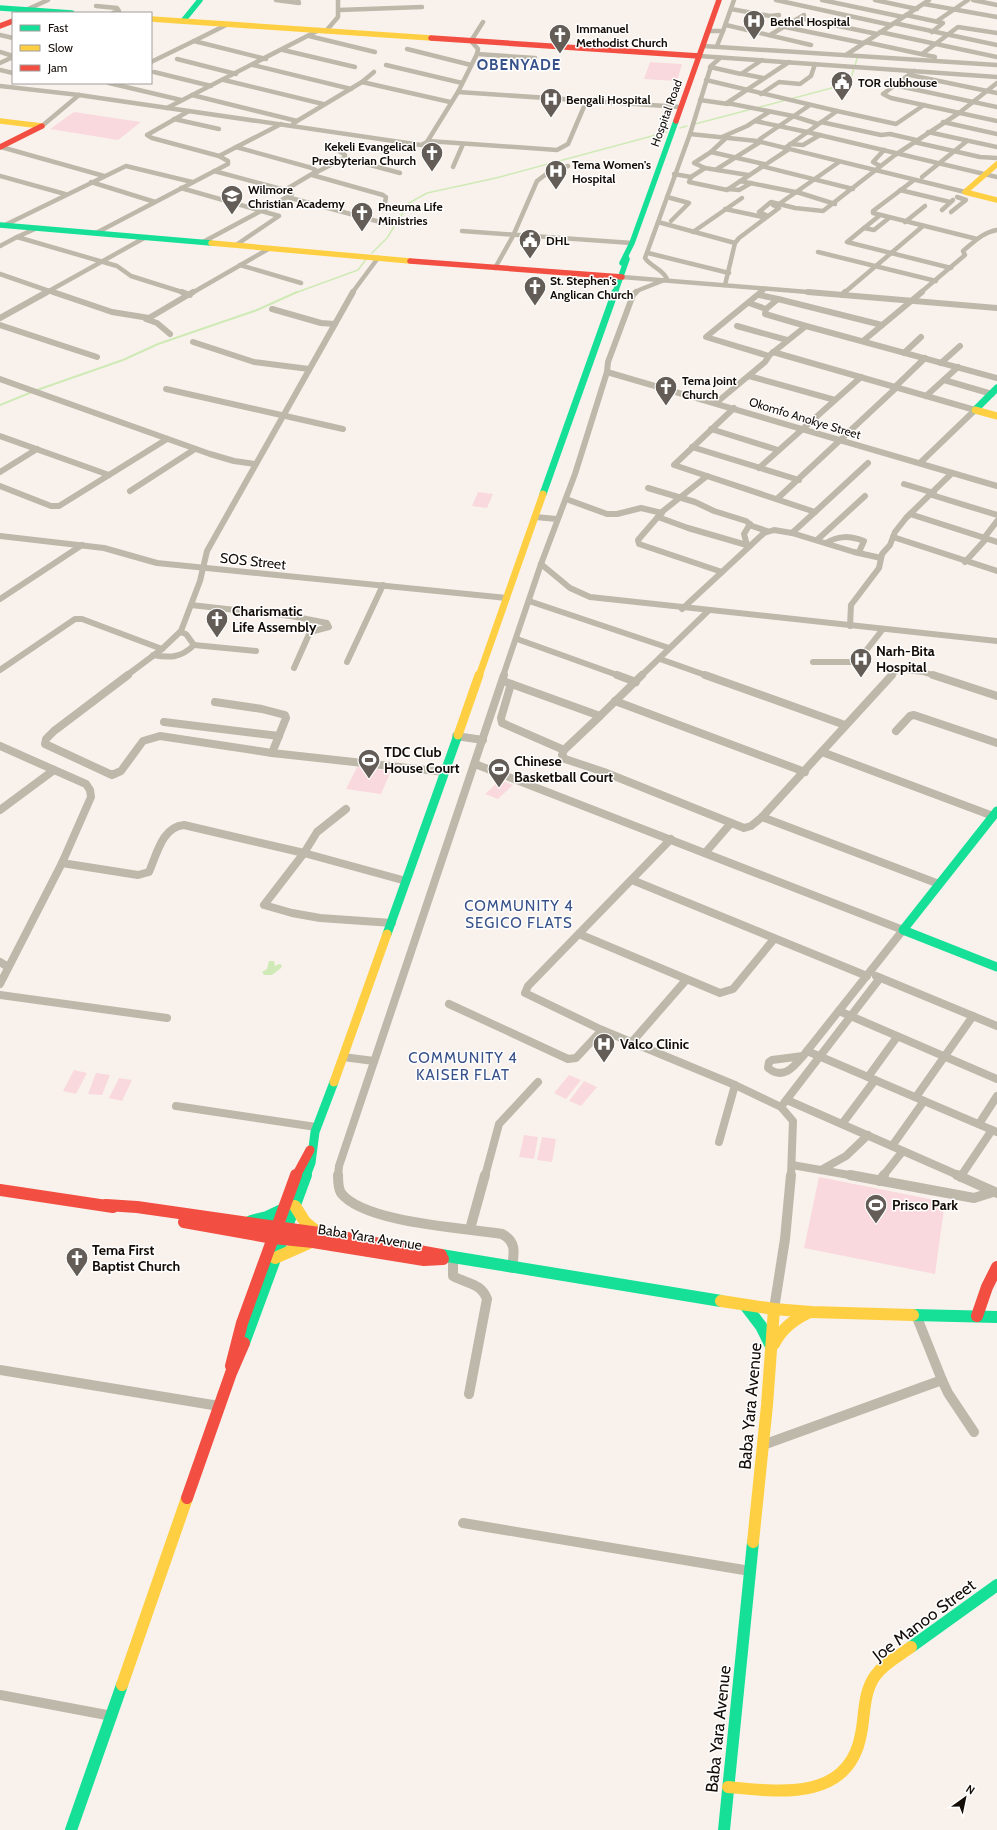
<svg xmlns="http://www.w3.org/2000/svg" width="997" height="1830" font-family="Cabin,sans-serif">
	<rect width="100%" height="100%" fill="#f9f2ec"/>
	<g fill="#f9d9de">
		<path d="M650 62 682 64 677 81 644 79Z"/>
		<path d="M74 112 141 122 118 140 50 129Z"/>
		<path d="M478 492 493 494 487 508 472 506Z"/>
		<path d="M357 767 391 771 381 794 346 789Z"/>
		<path d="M500 780 513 785 498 799 485 794Z"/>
		<path d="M74 1070 87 1073 76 1094 63 1091Z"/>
		<path d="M96 1073 110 1075 102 1095 88 1094Z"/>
		<path d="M569 1075 581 1080 566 1099 554 1093Z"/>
		<path d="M119 1078 132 1080 122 1101 109 1098Z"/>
		<path d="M584 1081 597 1087 581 1106 569 1101Z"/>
		<path d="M524 1135 538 1137 534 1159 519 1157Z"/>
		<path d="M542 1137 556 1139 552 1162 537 1160Z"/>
		<path d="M819 1177 945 1202 935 1274 804 1248Z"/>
	</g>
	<path fill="#cfeab6" d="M269 961H274L275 966 279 964 282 965 281 968 272 975H264L262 972 267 969Z"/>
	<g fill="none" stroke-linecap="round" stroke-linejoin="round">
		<g stroke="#cfeab6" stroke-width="1.5">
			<path d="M855 66 857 58"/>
			<path d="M756 108 843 85 851 78 854 68"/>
			<path d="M695 124 752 109"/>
			<path d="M680 128 687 126"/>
			<path d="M372 253 387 238 409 203 427 193 496 178 667 132"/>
			<path d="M295 293 358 270 367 258"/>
		</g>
		<g stroke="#cfeab6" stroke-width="2">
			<path d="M37 390 123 360 158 344 257 310 297 292"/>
			<path d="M0 405 32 392"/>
		</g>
		<g stroke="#bdb8aa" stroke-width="4.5">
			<path d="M276 0 299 3 298 0"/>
			<path d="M776 0 891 25"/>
			<path d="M822 0 903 17"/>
			<path d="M875 0 917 9"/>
			<path d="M973 0 997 5"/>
			<path d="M924 4 997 17"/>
			<path d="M96 6 117 8 119 11 113 13"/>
			<path d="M731 9 770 16 779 15"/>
			<path d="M26 10 48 0"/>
			<path d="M339 10 422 7"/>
			<path d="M906 15 943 23 932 32"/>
			<path d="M800 18 877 34"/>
			<path d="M937 21 968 0"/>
			<path d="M894 23 997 45"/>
			<path d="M228 24 194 41 266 59"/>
			<path d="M726 25 811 45"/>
			<path d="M785 27 863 43"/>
			<path d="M326 31 338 17V0"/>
			<path d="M708 31H723L734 0"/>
			<path d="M880 32 997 57"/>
			<path d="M0 35 13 38"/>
			<path d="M770 35 804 15"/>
			<path d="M309 36 375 52"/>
			<path d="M865 42 935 57"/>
			<path d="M703 46 997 65"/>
			<path d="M717 46 723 31"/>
			<path d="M407 49 471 65"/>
			<path d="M283 50 355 67"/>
			<path d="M0 52 13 56"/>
			<path d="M477 54 535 58"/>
			<path d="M922 54 958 27 997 33"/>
			<path d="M846 55 929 0"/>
			<path d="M699 56 997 77"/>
			<path d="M177 59 236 74"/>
			<path d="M151 62 194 41"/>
			<path d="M789 62 727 103 793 116 818 124"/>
			<path d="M0 63 13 57"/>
			<path d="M253 65 351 89"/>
			<path d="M386 65 462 83"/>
			<path d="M710 67 741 74 762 60"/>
			<path d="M0 70 13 73"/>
			<path d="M914 71 883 94 891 98 997 121"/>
			<path d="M154 72 211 86"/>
			<path d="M743 74 763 78"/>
			<path d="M910 75 997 93"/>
			<path d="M224 80 323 104"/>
			<path d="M706 80 837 111"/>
			<path d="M362 82 374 72"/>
			<path d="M109 83 181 100"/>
			<path d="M894 85 997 107"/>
			<path d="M0 86 79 95 421 145 427 142 458 92 477 54 478 49 471 41 483 22"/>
			<path d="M458 92 680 107"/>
			<path d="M761 94 779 82 800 84 811 76 815 64"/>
			<path d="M192 95 297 121 293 124"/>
			<path d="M700 100 728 104"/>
			<path d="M167 108 319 30"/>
			<path d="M174 119 219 129"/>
			<path d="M297 121 362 82 450 102"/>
			<path d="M755 121 807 132"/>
			<path d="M821 122 881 135 890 134 916 140"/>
			<path d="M943 122 997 134"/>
			<path d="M42 126 79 95"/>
			<path d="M807 132 997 177"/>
			<path d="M928 132 997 147"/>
			<path d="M690 134 757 141 965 192"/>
			<path d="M722 137 747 126 769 112"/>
			<path d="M727 137 711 152 764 164 762 165"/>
			<path d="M760 139 810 105"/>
			<path d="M428 141 557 150 568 144 586 102"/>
			<path d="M914 142 980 157 997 158"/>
			<path d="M790 144 803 145 820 135"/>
			<path d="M1 147 104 176"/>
			<path d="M236 147 312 168 317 171 285 190"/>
			<path d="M333 147 345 155 344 158"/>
			<path d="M785 148 837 111 896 124 924 105"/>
			<path d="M711 152 694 163 705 168 748 175"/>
			<path d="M219 156 281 124"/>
			<path d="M761 166 853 189"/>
			<path d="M880 166 873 162 884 150"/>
			<path d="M453 167 463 144"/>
			<path d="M717 169 760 142"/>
			<path d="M214 171 285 190 292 194 287 197 384 223"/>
			<path d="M315 173 344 158 400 173"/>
			<path d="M674 174 691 177 705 168"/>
			<path d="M312 175 383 195 386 197 384 208"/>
			<path d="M0 176 65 194"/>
			<path d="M691 177 689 182 727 190 789 149"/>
			<path d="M922 177 967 141"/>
			<path d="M914 180 873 211V213L977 239"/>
			<path d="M740 181 800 193 835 204"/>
			<path d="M91 182 155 202"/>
			<path d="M181 188 279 216 236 245"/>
			<path d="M728 189 739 190 751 183"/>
			<path d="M900 190 950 202"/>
			<path d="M667 197 689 203 671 221"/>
			<path d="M779 204 839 162"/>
			<path d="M725 209 763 217"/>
			<path d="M942 210 953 200"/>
			<path d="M951 212 966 200 957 197"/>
			<path d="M768 216 759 212 771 202 795 208 823 211 895 155 959 113 997 83"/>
			<path d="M879 216 864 228 874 230 889 218"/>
			<path d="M658 222 735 243"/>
			<path d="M905 222 925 206"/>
			<path d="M5 225 126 166 192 182"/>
			<path d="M37 228 17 237 117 266 131 276 185 293"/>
			<path d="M864 228 847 242 951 268"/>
			<path d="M462 231 632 243"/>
			<path d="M693 232 742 198"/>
			<path d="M96 233 228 164V161L219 156 152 138 147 135 189 111"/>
			<path d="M203 242 287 197"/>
			<path d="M0 246 17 237"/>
			<path d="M818 252 936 281"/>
			<path d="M648 253 729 273"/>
			<path d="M240 265 301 283"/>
			<path d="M495 268 513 236 537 181 549 172 568 166"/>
			<path d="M0 274 49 291 45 293"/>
			<path d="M622 277 820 293"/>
			<path d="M725 285 735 243 739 238 779 208 773 205"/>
			<path d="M49 291 56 293"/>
			<path d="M49 291 146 237"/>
			<path d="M192 293 270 248"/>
			<path d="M352 293 378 258"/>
			<path d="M635 293 639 290 667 279C663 269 651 267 645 258L690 134 711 66 720 58"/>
			<path d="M760 293 765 289"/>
			<path d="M844 293 923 226"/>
			<path d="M920 293 965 255 963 251C974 242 983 232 997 230"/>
		</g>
		<g stroke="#bdb8aa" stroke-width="6">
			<path d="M53 292 112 312 149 318 193 292"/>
			<path d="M182 292 190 295"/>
			<path d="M808 292 997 308"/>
			<path d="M759 295 778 299 766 309 765 314 806 326"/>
			<path d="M842 295 845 292"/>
			<path d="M778 299 882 325"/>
			<path d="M749 303 766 309"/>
			<path d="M272 309 321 323 335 324"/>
			<path d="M0 318 47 292"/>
			<path d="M146 319 157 323 170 334"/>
			<path d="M0 325 97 357"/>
			<path d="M737 326 787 340"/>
			<path d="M863 341 922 292"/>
			<path d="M193 342 254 362 309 369"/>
			<path d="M773 352 975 410 920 463"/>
			<path d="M904 353 921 337"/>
			<path d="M771 354 806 326 997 378"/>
			<path d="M941 363 960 346"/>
			<path d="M607 372 997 486"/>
			<path d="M749 376 835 400"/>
			<path d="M0 379 210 454 234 461 255 464"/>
			<path d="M944 380 992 394"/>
			<path d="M895 387 925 358"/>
			<path d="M166 389 343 429"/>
			<path d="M926 396 958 367"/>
			<path d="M716 403 765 362 769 356 706 337 761 292"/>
			<path d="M711 429 778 450"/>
			<path d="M0 436 109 475"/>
			<path d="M692 447 799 480"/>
			<path d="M759 468 861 377"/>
			<path d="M0 472 37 449"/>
			<path d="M707 476 674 465 734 408"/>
			<path d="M904 484 934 493"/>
			<path d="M0 486 51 506H59L167 439"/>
			<path d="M648 488 695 502 714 511 746 521 752 526 767 531"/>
			<path d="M130 491 195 449"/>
			<path d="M932 495 997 515"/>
			<path d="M566 499 607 514H617L641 508 662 513"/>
			<path d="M777 499 897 387"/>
			<path d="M815 512 868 463"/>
			<path d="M910 514 997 542"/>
			<path d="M535 517 557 519"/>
			<path d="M658 517 688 528 750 546"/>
			<path d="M0 536 104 548 157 563 507 598"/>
			<path d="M893 537 997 571"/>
			<path d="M984 538 997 521"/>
			<path d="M817 540 865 496"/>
			<path d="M826 543C839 535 850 536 864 541L859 552"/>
			<path d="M747 545 744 534 750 524"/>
			<path d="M965 562 986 539"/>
			<path d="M541 564 570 588 590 597 997 641"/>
			<path d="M722 572 764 533 774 530 792 533 854 552 881 558"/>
			<path d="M0 599 82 545"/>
			<path d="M529 601 669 648"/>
			<path d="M191 605 291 616 327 623 329 627 310 632 294 668"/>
			<path d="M682 609 722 572 639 544 638 540 663 511 707 476 815 512 792 533"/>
			<path d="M850 626 851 605 879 568 882 554 890 545 895 532 906 518 952 473"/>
			<path d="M180 632 186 634 194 645 256 651"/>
			<path d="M517 639 620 676"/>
			<path d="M153 655C170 658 181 658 194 645"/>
			<path d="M660 659 708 676"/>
			<path d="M347 662 383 585"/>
			<path d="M813 662H857L883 629"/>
			<path d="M0 670 75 619H82L162 649 181 631 200 581 207 551 353 292"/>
			<path d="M126 676 162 649"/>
			<path d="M503 676 541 564 575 474 607 372 608 362 633 295 636 292"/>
			<path d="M641 676 708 611"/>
			<path d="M891 676 898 669 923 672 936 676"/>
		</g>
		<g stroke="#bdb8aa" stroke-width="8">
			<path d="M128 675 54 731 46 739 45 744 112 775 121 771 143 741 160 736 272 753 445 772"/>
			<path d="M617 675 636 682"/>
			<path d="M705 675 845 725"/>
			<path d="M933 675 997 696"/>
			<path d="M503 681 600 716 564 750 562 755 565 759 604 772 744 828 751 826 762 817 892 675"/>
			<path d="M511 684 501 718 502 723 564 750"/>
			<path d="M615 701 805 772"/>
			<path d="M215 702 262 709 285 715 286 718 272 753"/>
			<path d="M600 716 642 675"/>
			<path d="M164 722 279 736"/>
			<path d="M896 731 910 716 914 715 997 743"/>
			<path d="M456 736 483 740"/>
			<path d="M0 746 86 784 90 790 91 797 62 863 0 984"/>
			<path d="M822 752 993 816"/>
			<path d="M475 764 903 930 803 1056"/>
			<path d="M346 809 317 832 304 853 264 905 292 913 320 918 392 923"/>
			<path d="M0 810 54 770"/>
			<path d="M762 817 939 884"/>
			<path d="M671 839 528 986 525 993 602 1030 735 1085 781 1107 793 1121 791 1176"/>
			<path d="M705 853 731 823"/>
			<path d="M62 863 138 875 149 872C157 854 162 827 184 825L304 853 406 881"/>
			<path d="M632 880 867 976"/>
			<path d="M579 934 720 993 733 989 774 939"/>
			<path d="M0 962 8 967"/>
			<path d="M876 976 997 1026"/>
			<path d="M0 995 167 1018"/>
			<path d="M449 1004 568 1059 576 1058 602 1030"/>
			<path d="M839 1011 997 1079"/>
			<path d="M632 1042 686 980"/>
			<path d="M807 1051 997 1132"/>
			<path d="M803 1056C793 1068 783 1080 768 1068L769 1062 772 1060Z"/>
			<path d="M343 1057 374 1061"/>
			<path d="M868 1077 897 1037"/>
			<path d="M916 1097 973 1016"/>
			<path d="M787 1100 960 1176"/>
			<path d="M784 1103 880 978"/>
			<path d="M176 1106 316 1127"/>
			<path d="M842 1124 875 1080"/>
			<path d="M979 1124 997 1096"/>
			<path d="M719 1142 735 1085"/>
			<path d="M892 1146 924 1101"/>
			<path d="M792 1165 855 1176"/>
			<path d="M821 1170 846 1156 868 1135"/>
			<path d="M338 1176 339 1166 504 675"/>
			<path d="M485 1176 499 1124 538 1082"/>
			<path d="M883 1176 902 1152"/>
			<path d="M961 1176 992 1130"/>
		</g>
		<g stroke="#bdb8aa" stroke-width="10">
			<path d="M338 1175C338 1181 338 1188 341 1193 364 1223 465 1228 502 1234 517 1242 514 1253 512 1268"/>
			<path d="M850 1175 974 1198 993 1192"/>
			<path d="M957 1175 997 1193"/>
			<path d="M961 1177 962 1175"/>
			<path d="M880 1181 884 1175"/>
			<path d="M470 1229 485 1175"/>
			<path d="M453 1258V1276C467 1284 481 1283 487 1299L469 1394"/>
			<path d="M774 1309 785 1239 791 1175"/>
			<path d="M916 1315 942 1380"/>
			<path d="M0 1370 219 1406"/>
			<path d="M763 1445 942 1380 948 1393 974 1432"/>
			<path d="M463 1523 750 1571"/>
			<path d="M0 1695 112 1716"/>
		</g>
		<g stroke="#16e098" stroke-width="5.5">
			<path d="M0 8 72 13"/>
			<path d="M183 21 200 0"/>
			<path d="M0 225 211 243"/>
			<path d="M622 263 632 243 676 121"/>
			<path d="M615 293 627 259 626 257"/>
		</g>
		<g stroke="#16e098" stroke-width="7">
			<path d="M975 410 997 388"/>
			<path d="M543 494 615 292"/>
		</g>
		<g stroke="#16e098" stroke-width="9">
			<path d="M997 811 903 930 997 967"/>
			<path d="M387 934 458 735"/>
			<path d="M306 1176 311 1163 315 1132 334 1082"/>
		</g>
		<g stroke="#16e098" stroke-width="12">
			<path d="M251 1221 267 1217 284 1209"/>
			<path d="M441 1255 721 1301"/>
			<path d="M745 1305 761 1326 771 1346"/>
			<path d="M913 1315 997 1317"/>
			<path d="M244 1343 306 1175"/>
			<path d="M911 1647 997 1585"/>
			<path d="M71 1830 122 1685"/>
			<path d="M724 1830 753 1542"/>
		</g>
		<g stroke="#ffcf43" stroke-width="5.5">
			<path d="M151 19 431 38"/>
			<path d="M0 121 42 126"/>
			<path d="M997 164 965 192 997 200"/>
			<path d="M211 243 410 261"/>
		</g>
		<g stroke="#ffcf43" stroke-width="7">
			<path d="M975 410 997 416"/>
			<path d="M479 676 543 494"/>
		</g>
		<g stroke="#ffcf43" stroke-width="9">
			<path d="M458 735 479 675"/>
			<path d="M334 1082 387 934"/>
		</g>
		<g stroke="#ffcf43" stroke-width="12">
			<path d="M295 1206 305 1222 316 1231"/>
			<path d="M275 1258 309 1243"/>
			<path d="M721 1301 774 1309 811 1312 913 1315"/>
			<path d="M774 1344C782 1328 794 1319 810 1312"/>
			<path d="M753 1542 767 1405 774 1309"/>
			<path d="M122 1685 187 1498"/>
			<path d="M728 1787C779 1792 849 1802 861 1734 865 1715 863 1693 875 1676 884 1663 899 1656 911 1647"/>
		</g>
		<g stroke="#f24e42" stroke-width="5.5">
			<path d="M0 26 13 21"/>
			<path d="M431 38 699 56"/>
			<path d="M676 121 719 0"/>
			<path d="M0 147 42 126"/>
			<path d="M410 261 622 277"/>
		</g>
		<path stroke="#f24e42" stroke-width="9" d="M296 1176 310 1150"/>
		<g stroke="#f24e42" stroke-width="12">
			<path d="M0 1190 113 1207"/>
			<path d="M106 1205 137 1207 319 1233 441 1255"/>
			<path d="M184 1222 273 1238 313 1242 424 1260 443 1259"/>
			<path d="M977 1316 987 1287 997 1267"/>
			<path d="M231 1366 242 1323 296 1175"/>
			<path d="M187 1498 231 1373 244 1343"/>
		</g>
	</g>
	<defs>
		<g id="hospital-pin" transform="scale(1.15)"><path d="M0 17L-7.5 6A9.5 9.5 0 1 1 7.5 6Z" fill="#645d57" stroke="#fff"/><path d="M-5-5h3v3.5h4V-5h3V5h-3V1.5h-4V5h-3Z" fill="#fff"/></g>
		<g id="church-pin" transform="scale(1.15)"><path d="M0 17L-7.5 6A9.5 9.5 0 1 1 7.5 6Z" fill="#645d57" stroke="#fff"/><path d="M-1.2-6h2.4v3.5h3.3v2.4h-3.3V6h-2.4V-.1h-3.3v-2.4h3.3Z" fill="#fff"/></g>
		<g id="civic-pin" transform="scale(1.15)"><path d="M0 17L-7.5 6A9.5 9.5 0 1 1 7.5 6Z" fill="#645d57" stroke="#fff"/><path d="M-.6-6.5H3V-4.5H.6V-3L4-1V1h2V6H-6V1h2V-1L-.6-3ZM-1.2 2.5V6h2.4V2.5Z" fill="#fff"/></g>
		<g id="university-pin" transform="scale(1.15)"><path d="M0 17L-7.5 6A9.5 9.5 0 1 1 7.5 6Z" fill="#645d57" stroke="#fff"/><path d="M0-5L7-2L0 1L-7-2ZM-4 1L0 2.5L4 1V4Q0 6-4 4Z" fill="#fff"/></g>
		<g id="stadium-pin" transform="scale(1.15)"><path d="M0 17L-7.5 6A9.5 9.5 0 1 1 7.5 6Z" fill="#645d57" stroke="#fff"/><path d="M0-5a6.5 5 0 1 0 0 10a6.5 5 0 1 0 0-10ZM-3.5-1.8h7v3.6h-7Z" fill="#fff"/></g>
	</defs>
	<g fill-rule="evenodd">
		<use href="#hospital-pin" x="754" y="21"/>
		<use href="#church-pin" x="560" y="35"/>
		<use href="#civic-pin" x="842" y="82"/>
		<use href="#hospital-pin" x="551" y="99"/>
		<use href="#church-pin" x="432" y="153"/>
		<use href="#hospital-pin" x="556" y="171"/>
		<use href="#university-pin" x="232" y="196"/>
		<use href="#church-pin" x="362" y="213"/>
		<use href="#civic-pin" x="530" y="240"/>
		<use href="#church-pin" x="535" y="287"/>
		<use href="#church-pin" x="666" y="387"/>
		<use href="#church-pin" x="217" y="619"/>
		<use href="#hospital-pin" x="861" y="659"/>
		<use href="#stadium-pin" x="369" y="760"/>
		<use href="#stadium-pin" x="499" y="769"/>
		<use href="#hospital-pin" x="604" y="1044"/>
		<use href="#stadium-pin" x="876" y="1205"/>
		<use href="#church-pin" x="77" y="1258"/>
	</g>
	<g text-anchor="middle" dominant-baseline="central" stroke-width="3" stroke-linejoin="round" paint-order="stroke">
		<g font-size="12" font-weight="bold" fill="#140d07" stroke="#fff" text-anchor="start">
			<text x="770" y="21">Bethel Hospital</text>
			<text x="576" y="28">Immanuel<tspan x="576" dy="14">Methodist Church</tspan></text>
			<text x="858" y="82">TOR clubhouse</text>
			<text x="566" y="99">Bengali Hospital</text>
			<text x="416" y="146" text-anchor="end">Kekeli Evangelical<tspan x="416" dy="14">Presbyterian Church</tspan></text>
			<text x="572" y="164">Tema Women's<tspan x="572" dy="14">Hospital</tspan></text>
			<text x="248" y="189">Wilmore<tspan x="248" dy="14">Christian Academy</tspan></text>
			<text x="378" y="206">Pneuma Life<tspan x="378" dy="14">Ministries</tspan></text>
			<text x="546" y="240">DHL</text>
			<text x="550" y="280">St. Stephen's<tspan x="550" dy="14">Anglican Church</tspan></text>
			<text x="682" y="380">Tema Joint<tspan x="682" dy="14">Church</tspan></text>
		</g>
		<g font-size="12" fill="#140d07" stroke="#fff">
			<text transform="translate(666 113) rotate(-70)">Hospital Road</text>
			<text transform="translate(805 418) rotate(17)">Okomfo Anokye Street</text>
		</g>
		<g font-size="14" fill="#140d07" stroke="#fff">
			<text transform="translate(253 561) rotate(6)">SOS Street</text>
			<text transform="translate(370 1237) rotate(9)">Baba Yara Avenue</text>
		</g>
		<g font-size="14" font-weight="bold" fill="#140d07" stroke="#fff" text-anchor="start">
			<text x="232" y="611">Charismatic<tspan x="232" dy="16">Life Assembly</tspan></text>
			<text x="876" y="651">Narh-Bita<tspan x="876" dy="16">Hospital</tspan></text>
			<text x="384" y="752">TDC Club<tspan x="384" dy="16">House Court</tspan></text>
			<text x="514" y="761">Chinese<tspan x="514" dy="16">Basketball Court</tspan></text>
			<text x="620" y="1044">Valco Clinic</text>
			<text x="892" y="1205">Prisco Park</text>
			<text x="92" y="1250">Tema First<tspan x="92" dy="16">Baptist Church</tspan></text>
		</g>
		<g font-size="15" font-weight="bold" letter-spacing="1" fill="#37518a" stroke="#fff">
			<text x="519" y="65">OBENYADE</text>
		</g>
		<g font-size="15" letter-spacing="1" fill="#37518a" stroke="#fff">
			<text x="519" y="906">COMMUNITY 4<tspan x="519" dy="17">SEGICO FLATS</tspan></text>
			<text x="463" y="1058">COMMUNITY 4<tspan x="463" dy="17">KAISER FLAT</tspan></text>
		</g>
		<g font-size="17" fill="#140d07" stroke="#fff">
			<text transform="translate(750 1406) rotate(-85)">Baba Yara Avenue</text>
			<text transform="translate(924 1620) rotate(-37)">Joe Manoo Street</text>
			<text transform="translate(718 1729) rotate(-84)">Baba Yara Avenue</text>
		</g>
	</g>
	<rect x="12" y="12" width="140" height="72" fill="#ffffff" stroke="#a19e9c"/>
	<rect x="20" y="25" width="20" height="6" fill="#16e098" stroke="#a19e9c"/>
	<text x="48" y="32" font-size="12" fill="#140d07">Fast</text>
	<rect x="20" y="45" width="20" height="6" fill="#ffcf43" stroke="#a19e9c"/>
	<text x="48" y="52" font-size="12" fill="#140d07">Slow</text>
	<rect x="20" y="65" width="20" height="6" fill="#f24e42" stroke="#a19e9c"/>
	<text x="48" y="72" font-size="12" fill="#140d07">Jam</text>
	<g transform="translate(965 1798) rotate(33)" stroke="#ffffff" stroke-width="3" paint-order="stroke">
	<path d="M0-3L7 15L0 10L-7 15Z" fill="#140d07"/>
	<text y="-6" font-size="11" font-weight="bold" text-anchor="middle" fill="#140d07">N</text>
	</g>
</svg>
